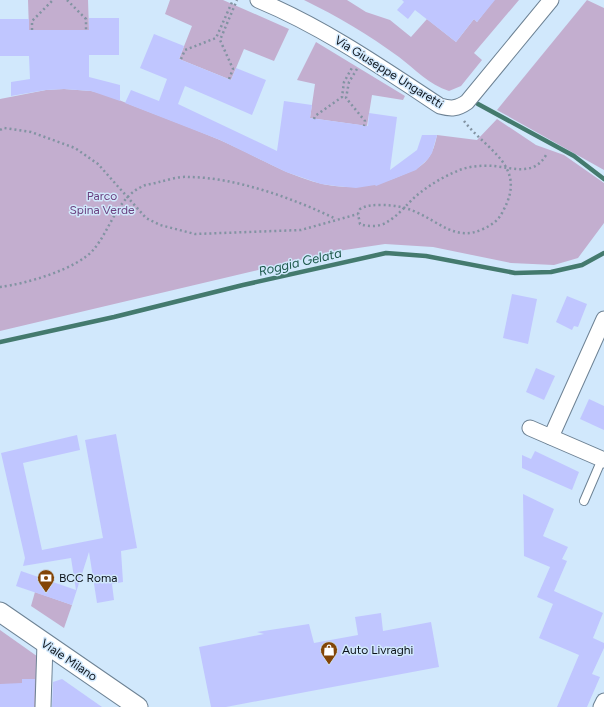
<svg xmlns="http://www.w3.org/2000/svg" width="604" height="707" font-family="Figtree,sans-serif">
	<rect width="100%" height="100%" fill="#d1e8fc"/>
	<g fill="#c3aecf">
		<path d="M28 0H88L89 30H29Z"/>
		<path d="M170 0H223L289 29 274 61 244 49 231 80 179 59 192 26 165 14Z"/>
		<path d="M304 0H347L366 12 390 20 411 37 427 19 456 42 474 19 477 22 494 0H519L474 53 482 60 461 86 449 91C429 85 415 69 399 57 369 35 337 16 304 0Z"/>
		<path d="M587 0 604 8V170L497 110Z"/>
		<path d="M316 42 405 96 403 100 372 95 367 126 310 118 315 84 297 80Z"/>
		<path d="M64 89 91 91 104 94C143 110 182 124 220 140 282 167 329 206 400 176 423 167 432 161 437 135L477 140 497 119 536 145 564 155 604 183V223L578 258 554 265 511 263 433 247 385 244 338 251 0 331V99L46 90Z"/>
		<path d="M35 592 72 605 64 628 31 606Z"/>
		<path d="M0 630 41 659 40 707H0Z"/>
	</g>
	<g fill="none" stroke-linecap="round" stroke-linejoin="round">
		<g stroke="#447a6e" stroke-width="4.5">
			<path d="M478 104 574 156 604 179"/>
			<path d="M0 342 114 317 243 285 386 253 426 256 515 273 551 272 582 265 604 253"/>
		</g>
	</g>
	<g fill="#c0c6ff">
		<path d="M402 0H495L477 22 474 19 456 42 415 10 408 19 397 10 404 2Z"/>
		<path d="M89 18H119V55H89V77L120 85V101L91 91 64 89 46 90 11 96V82L30 79 29 56H0V19H29V30H89Z"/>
		<path d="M154 34 184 46 179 59 231 80 236 68 266 80 252 115 185 86 178 104 277 151 284 101 312 105 310 118 368 126 369 113 397 117 390 170 417 150 422 135H437L432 153 428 159 416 170 376 186 375 185 356 188 336 186 321 184 286 172 220 140 125 103 131 90 159 101 167 79 140 68Z"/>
		<path d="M512 294 537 299 528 344 503 338Z"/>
		<path d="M567 296 587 304 578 327 574 326 572 330 556 322Z"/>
		<path d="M536 368 555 376 544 400 526 392Z"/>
		<path d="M589 399 604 406V430L580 419Z"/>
		<path d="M116 434 137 548 121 551 123 582 112 584 114 600 97 603 89 552 72 605 16 586 21 571 76 590 71 558 23 566 25 558 1 453 77 435 80 450 23 463 42 550 103 538 85 440Z"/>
		<path d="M535 451 579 472 572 490 522 468V455L531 459Z"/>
		<path d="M523 494 554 509 543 536 568 547 562 559 567 561 554 591 603 613 593 638 604 643V648L592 674 600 677 587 707H557L579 655 539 638 553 604 537 597 550 567 524 556Z"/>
		<path d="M381 613 383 631 431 622 439 667 226 707H211L199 647 264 634 257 632 309 624 314 643 358 635 355 617Z"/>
		<path d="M22 679H35L34 707H0V684L22 683Z"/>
		<path d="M62 679 102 707H52L53 682Z"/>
	</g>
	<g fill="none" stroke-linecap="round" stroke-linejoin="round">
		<g stroke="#6d8294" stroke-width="10">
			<path id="service" d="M584 501 602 459"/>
		</g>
		<g stroke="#6d8294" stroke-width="17">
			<g id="minor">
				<path d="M258 0C323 27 381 67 440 106 451 109 457 109 467 102L551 0"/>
				<path d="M530 428 604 460"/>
				<path d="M551 437 604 319"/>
				<path d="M43 707 45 643"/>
				<path d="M601 707 604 701"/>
			</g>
		</g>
		<g stroke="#6d8294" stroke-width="21">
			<path id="tertiary" d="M0 612 138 707"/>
		</g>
		<g stroke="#8293a2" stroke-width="2.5" stroke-dasharray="2 3" stroke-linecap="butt">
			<path d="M67 0 86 19V30"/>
			<path d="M32 30V21L53 0"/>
			<path d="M181 59 185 50 216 38 233 0"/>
			<path d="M357 69 349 82 346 98 365 121 364 126"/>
			<path d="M229 79 233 69 220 40 237 0"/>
			<path d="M314 119 315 116 342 97 344 82 353 66"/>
			<path d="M464 121C487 151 528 166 503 211 499 220 492 225 483 229 457 242 439 222 416 212 405 207 394 205 381 205 373 205 367 205 360 209L358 214 360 224C368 227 380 227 387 222 398 216 407 204 416 196 428 186 441 178 455 172 467 166 482 165 494 166 514 168 534 176 546 155"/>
			<path d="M0 130 4 128 31 132 75 148 98 164 146 218 160 225 195 234 301 230 358 214"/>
			<path d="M0 287C25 284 78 269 94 249 110 230 117 199 141 187 146 184 153 184 159 182 168 180 179 176 188 177 235 177 295 199 336 219"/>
		</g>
		<use href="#service" stroke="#fff" stroke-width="8"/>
		<use href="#minor" stroke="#fff" stroke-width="15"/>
		<use href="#tertiary" stroke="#fff" stroke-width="19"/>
	</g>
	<defs>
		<g id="bank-pin" transform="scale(0.9)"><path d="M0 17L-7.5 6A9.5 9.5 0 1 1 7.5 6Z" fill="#834506" stroke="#d1e8fc"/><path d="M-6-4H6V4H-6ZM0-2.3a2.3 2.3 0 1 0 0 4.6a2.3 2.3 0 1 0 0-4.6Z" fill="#fff"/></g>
		<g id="shop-pin" transform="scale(0.9)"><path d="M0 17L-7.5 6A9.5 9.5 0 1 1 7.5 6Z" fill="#834506" stroke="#d1e8fc"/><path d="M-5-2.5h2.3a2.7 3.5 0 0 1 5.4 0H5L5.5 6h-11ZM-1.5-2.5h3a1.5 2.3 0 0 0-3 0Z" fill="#fff"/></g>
	</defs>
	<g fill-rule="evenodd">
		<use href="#bank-pin" x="46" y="578"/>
		<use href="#shop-pin" x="329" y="650"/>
	</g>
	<g text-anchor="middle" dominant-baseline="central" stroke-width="3" stroke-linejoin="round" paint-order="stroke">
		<g font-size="12" fill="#0b1219" stroke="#d1e8fc">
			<text transform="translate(389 72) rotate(32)">Via Giuseppe Ungaretti</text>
			<text transform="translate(69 660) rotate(34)">Viale Milano</text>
		</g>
		<g font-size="12" fill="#6a407f" stroke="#d1e8fc">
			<text x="102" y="196">Parco<tspan x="102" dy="14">Spina Verde</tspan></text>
		</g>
		<g font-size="12" fill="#0b1219" stroke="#d1e8fc" text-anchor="start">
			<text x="59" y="578">BCC Roma</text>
			<text x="342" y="650">Auto Livraghi</text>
		</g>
		<g font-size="13" font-style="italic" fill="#1d594b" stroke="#d1e8fc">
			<text transform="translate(300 262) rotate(-13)">Roggia Gelata</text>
		</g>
	</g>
</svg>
